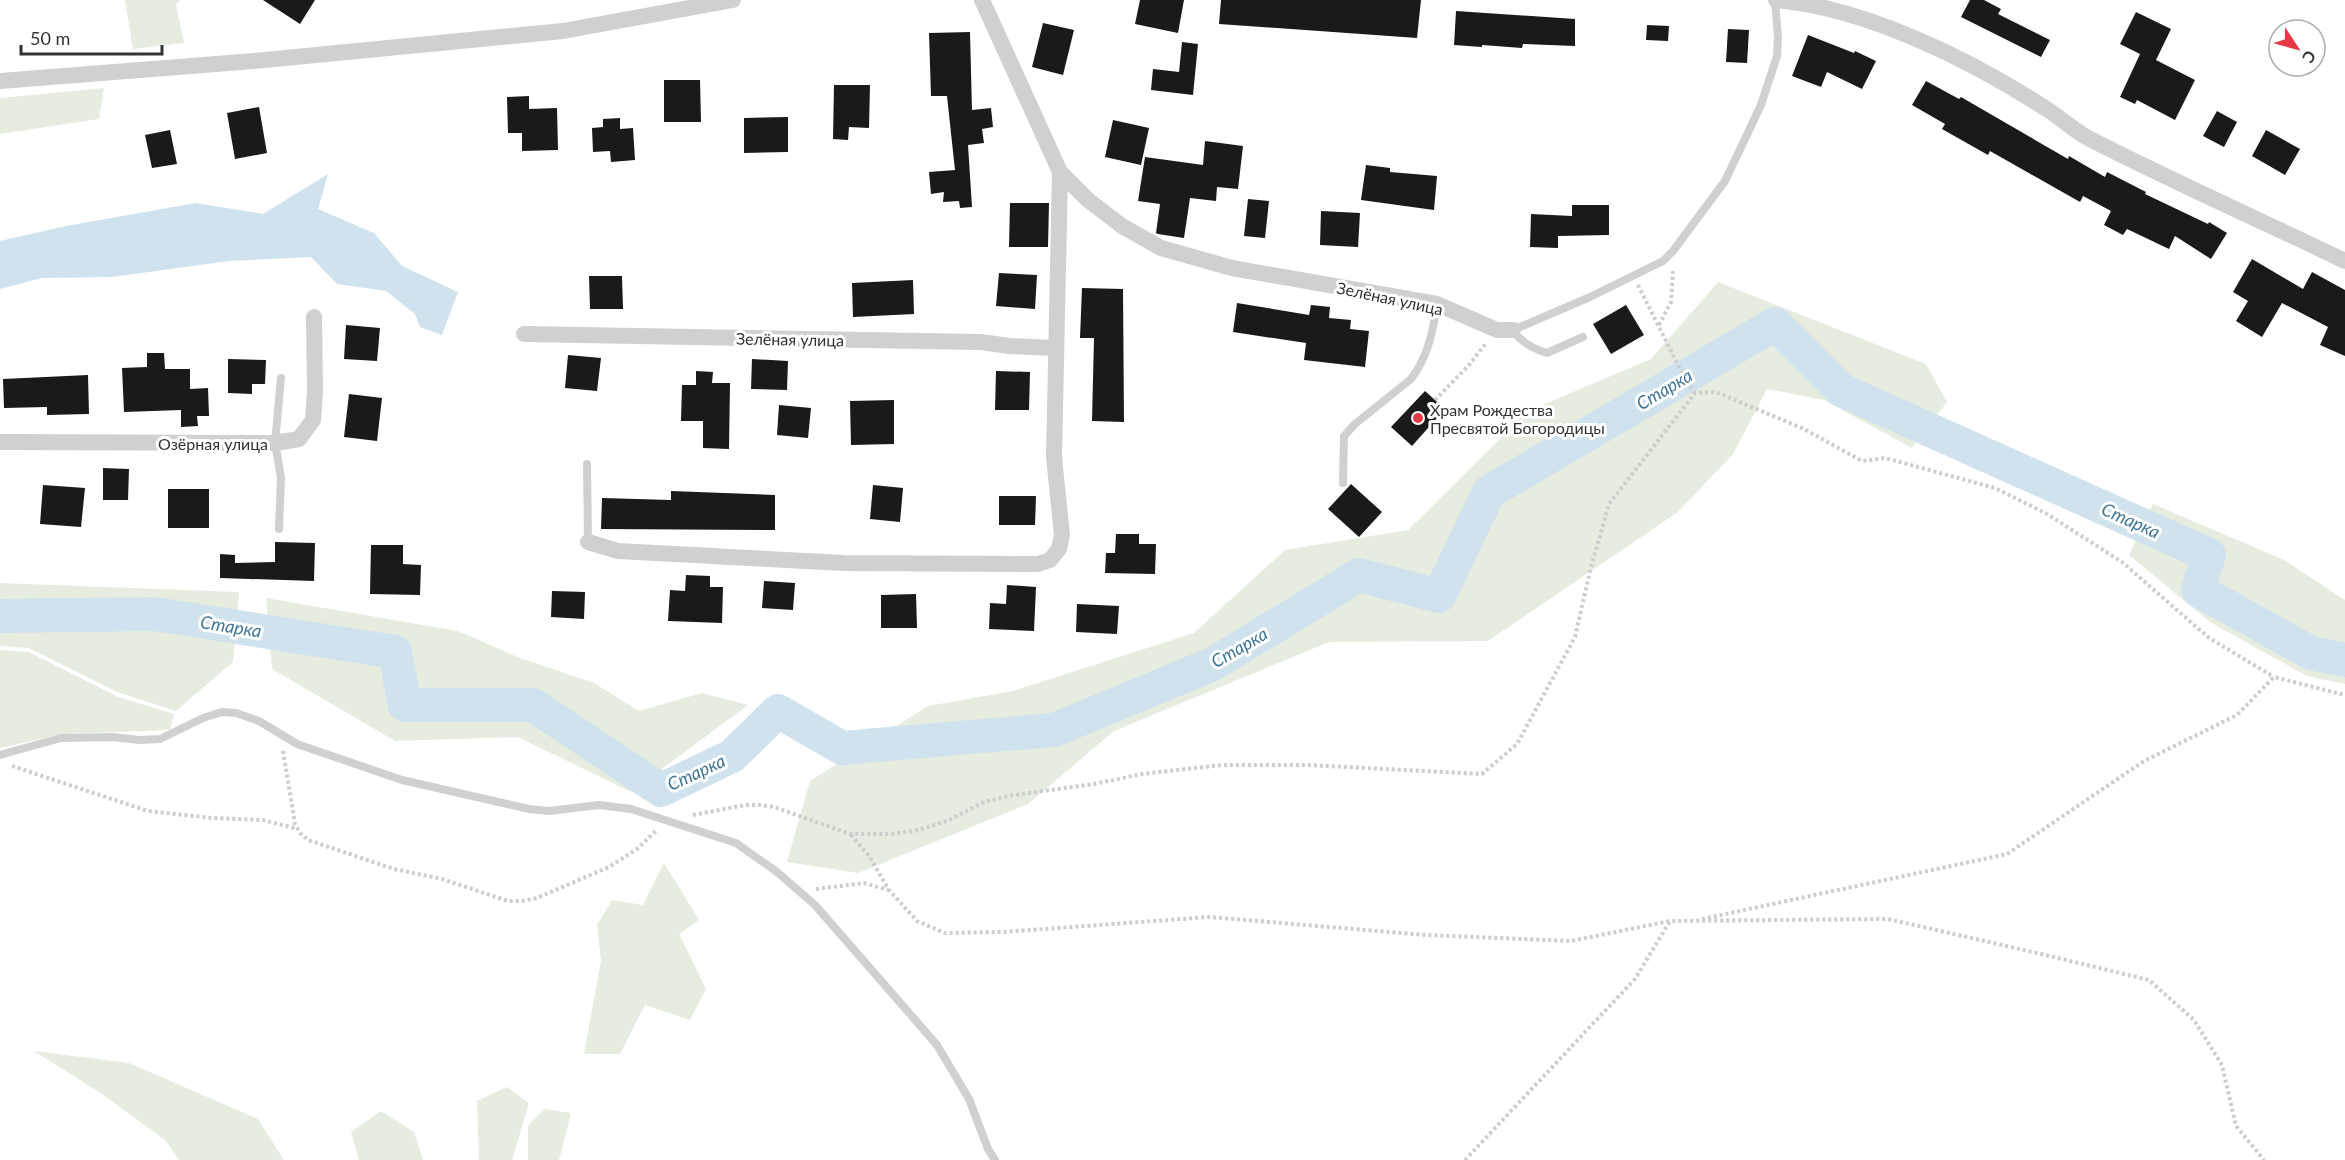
<svg xmlns="http://www.w3.org/2000/svg" width="2345" height="1160" font-family="Lato,sans-serif">
	<rect width="100%" height="100%" fill="#fff"/>
	<g fill="#e6ecdf">
		<path d="M125 0H180L176 5 184 43 133 49Z"/>
		<path d="M104 88 99 119 0 134V98Z"/>
		<path d="M1718 282 1926 364 1947 402 1912 448 1824 400 1767 389 1733 454 1678 512 1488 641 1329 642 1114 731 1028 804 858 873 787 862 810 781 928 706 1013 691 1194 633 1285 550 1408 530 1528 411 1651 359Z"/>
		<path d="M2153 504 2284 560 2345 600V684L2307 676 2210 622 2129 555Z"/>
		<path d="M0 583 239 592 233 662 176 711 117 692 29 648 0 646Z"/>
		<path d="M266 598 458 631 520 658 594 683 639 711 702 693 748 705 631 792 518 737 395 741 272 669Z"/>
		<path d="M0 650 29 652 118 697 174 714 170 730 62 734 0 748Z"/>
		<path d="M664 863 699 920 679 934 706 989 690 1020 645 1005 620 1054H584L601 961 597 925 612 900 643 905Z"/>
		<path d="M34 1051 129 1063 258 1119 284 1160H179L165 1140 102 1094Z"/>
		<path d="M507 1087 529 1103 512 1160H479L477 1101Z"/>
		<path d="M544 1109 571 1113 559 1160H528V1126Z"/>
		<path d="M381 1111 414 1132 423 1160H359L351 1132Z"/>
	</g>
	<path fill="#cfe2ee" d="M328 174 318 209 374 233 402 266 458 292 442 335 420 327 415 314 386 291 337 284 311 257 229 261 112 277 42 278 0 289V241L66 226 196 203 263 214Z"/>
	<g fill="none" stroke-linecap="round" stroke-linejoin="round">
		<path stroke="#cfe2ee" stroke-width="34" d="M0 616 155 614 395 652 405 705H533L661 790 732 756 778 711 842 748 1054 730 1213 664 1359 575 1439 596 1489 492 1775 324 1841 390 2209 555 2198 590 2311 653 2345 660"/>
	</g>
	<g fill="#1a1a1a">
		<path d="M263 0H315L300 24Z"/>
		<path d="M1140 0H1184L1178 33 1135 24Z"/>
		<path d="M1221 0H1421L1417 38 1219 24Z"/>
		<path d="M1970 0H1984L2001 9 1998 14 2050 40 2041 57 1961 17Z"/>
		<path d="M1456 11 1575 19V46L1523 44 1522 48 1482 45V47L1454 45Z"/>
		<path d="M2136 12 2171 29 2156 60 2195 80 2175 120 2137 100 2135 104 2120 97 2140 54 2120 44Z"/>
		<path d="M1043 23 1074 30 1063 75 1032 67Z"/>
		<path d="M1647 25 1669 26 1668 41 1646 40Z"/>
		<path d="M1728 29 1749 30 1747 63 1726 62Z"/>
		<path d="M970 32 972 110 991 108 993 127 982 129 984 143 968 145 972 207 960 208 959 201 943 202 944 192 931 194 929 172 955 170 947 96H931L929 33Z"/>
		<path d="M1808 35 1854 53 1855 51 1876 61 1862 89 1827 72 1821 87 1792 76Z"/>
		<path d="M1182 42 1198 44 1193 95 1151 90 1153 69 1179 72Z"/>
		<path d="M664 80H700L701 122H664Z"/>
		<path d="M1926 81 1959 99 1961 97 2068 159 2069 156 2105 177 2107 172 2146 192 2145 194 2208 224 2209 222 2227 233 2211 259 2175 236 2169 249 2127 229 2123 235 2104 225 2111 211 2083 196 2080 202 1990 151 1988 155 1942 129 1945 124 1912 105Z"/>
		<path d="M834 85H870L869 128 849 127 848 140 833 139Z"/>
		<path d="M529 96V109L557 108 558 150 522 151V133H508L507 97Z"/>
		<path d="M259 107 267 153 235 159 227 113Z"/>
		<path d="M2217 111 2237 122 2224 147 2203 136Z"/>
		<path d="M788 117V152L744 153V118Z"/>
		<path d="M620 118V129L633 128 635 160 611 162 610 151 593 152 592 128 603 127V119Z"/>
		<path d="M1113 120 1149 128 1141 165 1105 157Z"/>
		<path d="M170 130 177 164 152 168 145 135Z"/>
		<path d="M2266 130 2300 149 2285 175 2252 156Z"/>
		<path d="M1205 141 1243 146 1238 189 1217 187 1216 201 1190 198 1184 238 1158 234 1156 233 1160 204 1138 201 1145 157 1203 165Z"/>
		<path d="M1366 165 1390 168V172L1437 176 1434 210 1361 200Z"/>
		<path d="M1248 199 1269 201 1265 238 1244 236Z"/>
		<path d="M1010 203H1049L1048 247H1009Z"/>
		<path d="M1572 205H1609V235L1558 236V248L1530 247 1531 214 1572 216Z"/>
		<path d="M1321 211 1360 213 1358 247 1320 245Z"/>
		<path d="M2252 259 2303 289 2312 272 2345 290V356L2320 345 2328 327 2282 303 2262 337 2236 321 2248 301 2233 292Z"/>
		<path d="M999 273 1037 275 1035 309 996 306Z"/>
		<path d="M589 276H622L623 309H590Z"/>
		<path d="M913 280 914 314 853 317 852 283Z"/>
		<path d="M1082 288 1123 289 1124 422 1092 421 1094 338H1080Z"/>
		<path d="M1237 303 1309 315 1311 305 1330 307 1329 318 1351 320 1350 329 1369 331 1365 367 1304 360 1306 343 1233 332Z"/>
		<path d="M1626 305 1644 335 1611 354 1593 324Z"/>
		<path d="M346 325 380 328 377 361 344 359Z"/>
		<path d="M147 353H164L165 369H190V389L208 388 209 416H197L198 426 181 427V410L124 412 122 368 147 367Z"/>
		<path d="M568 355 601 358 597 391 565 388Z"/>
		<path d="M228 359 266 360 265 384H252V394L228 393Z"/>
		<path d="M752 359 788 361 787 390 751 389Z"/>
		<path d="M696 371 713 372 712 383H730L729 449 703 448V421H681L682 385H696Z"/>
		<path d="M996 371 1030 372 1029 410H995Z"/>
		<path d="M88 375 89 414 47 415V407L4 408 3 379Z"/>
		<path d="M1425 391 1445 409 1412 446 1391 427Z"/>
		<path d="M349 394 382 398 377 441 344 437Z"/>
		<path d="M894 400V444L851 445 850 401Z"/>
		<path d="M779 405 811 408 808 438 777 435Z"/>
		<path d="M103 468 129 469 128 500H103Z"/>
		<path d="M1351 484 1382 512 1359 537 1328 509Z"/>
		<path d="M43 485 85 488 81 527 40 524Z"/>
		<path d="M873 485 903 488 900 522 870 519Z"/>
		<rect x="168" y="489" width="41" height="39"/>
		<path d="M671 491 775 495V530L601 529 602 498 671 500Z"/>
		<path d="M999 496H1036L1035 525H999Z"/>
		<path d="M1116 534H1139V544H1156L1155 574 1105 573 1106 553H1115Z"/>
		<path d="M275 542 315 543 314 581 220 578V554L235 555V563L275 562Z"/>
		<path d="M371 545H403V564L421 565 420 595 370 594Z"/>
		<path d="M686 575 710 576V587H723L722 623 668 621 670 590 685 591Z"/>
		<path d="M764 581 795 583 793 610 762 608Z"/>
		<path d="M1007 585 1036 587 1034 631 989 629 990 603 1006 604Z"/>
		<path d="M552 591 585 592 584 619 551 617Z"/>
		<path d="M916 594 917 628H881V595Z"/>
		<path d="M1077 604 1119 606 1117 634 1076 632Z"/>
	</g>
	<g fill="none" stroke-linecap="round" stroke-linejoin="round">
		<g stroke="#cdcdcd" stroke-width="4" stroke-dasharray="3 3" stroke-linecap="butt">
			<path d="M1638 285 1687 383 1695 393"/>
			<path d="M1659 325 1671 302 1673 270"/>
			<path d="M1435 400 1469 365 1487 342"/>
			<path d="M283 751 295 824 300 833 308 840 394 869 442 879 508 901H522L537 898 609 867 637 849 657 830"/>
			<path d="M12 766 148 811 212 818 263 820 298 829"/>
			<path d="M693 815 745 805H760L774 807 850 834H891L919 830 949 820 984 802 1008 796 1094 784 1142 774 1222 765H1307L1482 774 1517 744 1575 637 1590 571 1609 504 1695 393 1716 392 1804 429 1862 461 1885 458 1995 488 2047 514 2122 562 2209 638 2274 677"/>
			<path d="M851 835 869 856 889 890 917 921 945 933 1003 932 1209 917 1426 935 1571 941 1670 921 1888 919 2037 953 2149 980 2194 1020 2222 1065 2236 1126 2264 1160"/>
			<path d="M816 889 864 883 888 890"/>
			<path d="M1702 919 2007 854 2144 761 2237 715 2274 677 2345 695"/>
			<path d="M1465 1160 1635 979 1670 921"/>
		</g>
		<g stroke="#d0d0d0" stroke-width="8">
			<path d="M1583 337 1547 353C1534 349 1521 343 1513 330L1590 297 1663 261 1673 251 1725 181 1761 105 1777 56 1778 38 1775 0"/>
			<path d="M587 464 588 542"/>
			<path d="M1343 483 1344 436 1355 424 1411 379C1428 357 1433 331 1437 304"/>
			<path d="M279 529 281 478 275 443 281 378"/>
			<path d="M0 755 61 738 112 737 140 740 160 739 203 718 222 712 236 713 259 721 297 744 402 780 529 809 549 811 599 805 631 809 736 843 777 872 815 905 937 1045 969 1099 988 1149 995 1160"/>
		</g>
		<g stroke="#d0d0d0" stroke-width="16">
			<path d="M982 0 1060 172 1088 200 1122 226 1161 248 1232 268 1437 304 1497 330H1513"/>
			<path d="M1776 0C1866 8 1969 59 2045 108 2060 117 2074 131 2090 139 2174 182 2260 220 2345 261"/>
			<path d="M0 81 254 61 563 31 733 0"/>
			<path d="M524 334 981 342 1009 346 1056 348"/>
			<path d="M0 442 275 443 299 439 313 420 315 392 314 317"/>
			<path d="M588 542 618 551 844 563 1038 564 1050 560 1059 549 1062 535 1054 457 1060 172"/>
		</g>
	</g>
	<circle fill="#e63946" stroke="#fff" stroke-width="2" cx="1418" cy="418" r="6"/>
	<g text-anchor="middle" dominant-baseline="central" stroke-width="6" stroke-linejoin="round" paint-order="stroke">
		<g font-size="16" fill="#333" stroke="#fff">
			<text transform="translate(1390 298) rotate(12)">Зелёная улица</text>
			<text transform="translate(790 339) rotate(1)">Зелёная улица</text>
			<text x="213" y="443">Озёрная улица</text>
		</g>
		<g font-size="16" fill="#333" stroke="#fff" text-anchor="start">
			<text x="1430" y="409">Храм Рождества<tspan x="1430" dy="18">Пресвятой Богородицы</tspan></text>
		</g>
		<g font-size="18" font-style="italic" fill="#3f7597" stroke="#fff">
			<text transform="translate(1664 389) rotate(-31)">Старка</text>
			<text transform="translate(2131 520) rotate(24)">Старка</text>
			<text transform="translate(231 626) rotate(9)">Старка</text>
			<text transform="translate(1239 647) rotate(-30)">Старка</text>
			<text transform="translate(696 772) rotate(-25)">Старка</text>
		</g>
	</g>
	<g transform="translate(2297 48) rotate(126)"><circle r="28" fill="#ffffff" stroke="#adadad" stroke-width="1.5"/>
	<path d="M0-4.5L10 22L0 15L-10 22Z" fill="#e63946"/>
	<text y="-9" font-size="16" font-weight="bold" text-anchor="middle" fill="#333333">С</text>
	</g>
	<path d="M21 45v9h141v-9" fill="none" stroke="#333333" stroke-width="3"/>
	<text x="30" y="45" font-size="18" fill="#333333" stroke="#ffffff" stroke-width="4.5" paint-order="stroke">50 m</text>
</svg>
